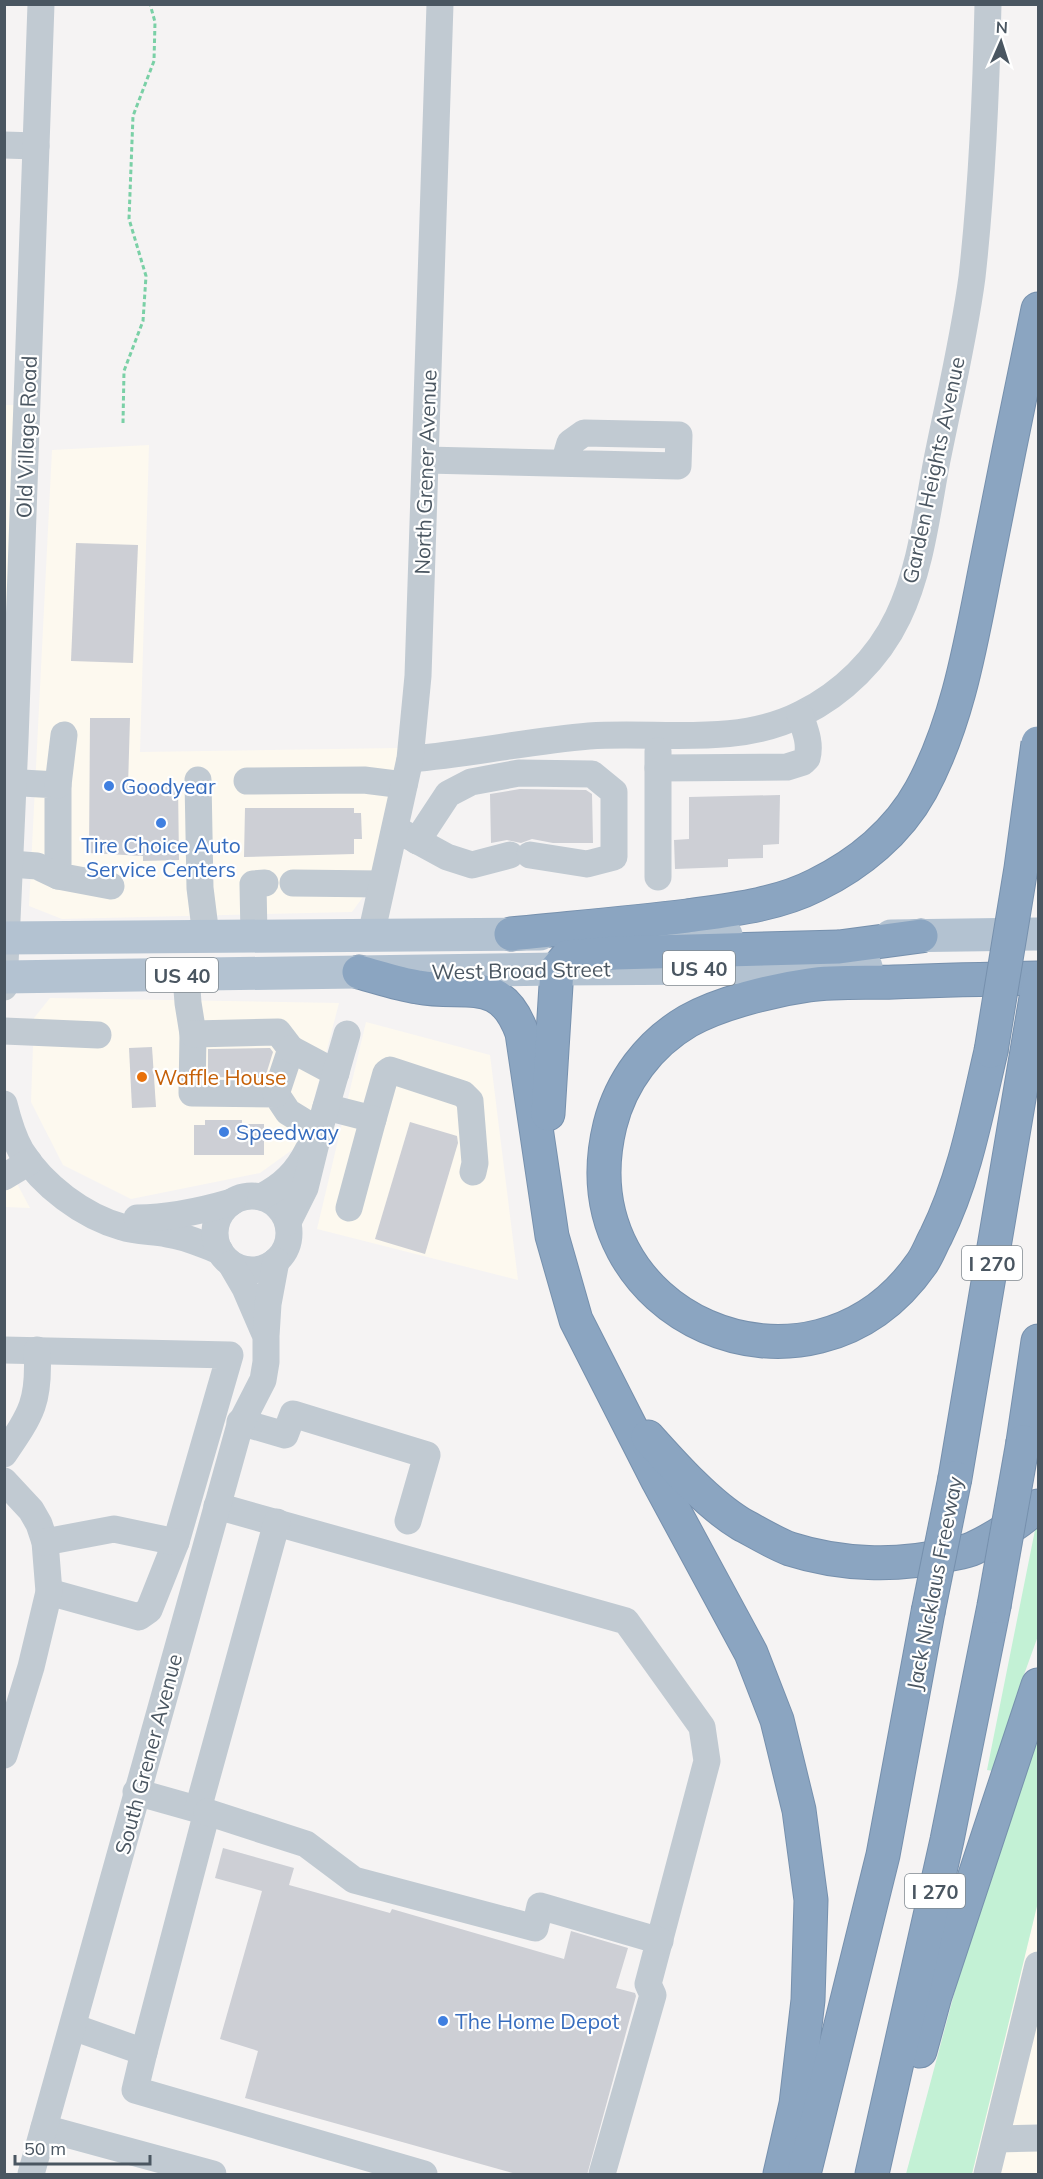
<svg xmlns="http://www.w3.org/2000/svg" width="1043" height="2179" font-family="Mulish,sans-serif">
	<rect width="100%" height="100%" fill="#f5f3f3"/>
	<g fill="#fdf9ef">
		<path d="M4 405H27L5 871Z"/>
		<path d="M149 445 140 752 399 748 368 890 352 912 62 919 29 906 52 450Z"/>
		<path d="M50 998 339 1003 303 1142 260 1173 131 1199 63 1165 31 1102 34 1018Z"/>
		<path d="M366 1022 490 1055 518 1280 317 1229Z"/>
		<path d="M5 1161 30 1208 5 1207Z"/>
		<path d="M1038 1902V2174H972Z"/>
	</g>
	<g fill="#c3f1d5">
		<path d="M1038 1523V1636L1017 1694 993 1771 987 1770 1036 1525Z"/>
		<path d="M1038 1708V1902L972 2174H906L989 1863Z"/>
	</g>
	<g fill="#cdcfd5">
		<path d="M76 543 138 545 133 663 71 661Z"/>
		<path d="M90 718H130L128 787 178 785 179 860 143 861V856L89 853Z"/>
		<path d="M520 789 586 790 592 794 593 843H553L532 839 521 843 507 840 491 843 490 794Z"/>
		<path d="M780 795 779 844 763 845V858L728 859V867L675 869 674 840 689 839V797Z"/>
		<path d="M245 808H354V813H361L362 839H354V854L244 857Z"/>
		<path d="M152 1047 156 1107 132 1108 129 1048Z"/>
		<path d="M270 1048 273 1052 265 1078 208 1077V1049Z"/>
		<path d="M205 1120H242V1124H264V1155H194V1125H205Z"/>
		<path d="M410 1122 457 1136 458 1143 425 1254 375 1239Z"/>
		<path d="M223 1848 294 1868 289 1885 390 1913 392 1909 564 1959 571 1931 628 1948 616 1988 635 1993 636 1996 587 2175H520L245 2098 258 2051 220 2039 262 1891 215 1878Z"/>
	</g>
	<g fill="none" stroke-linecap="round" stroke-linejoin="round">
		<g stroke="#7690ad" stroke-width="35">
			<g id="highway">
				<path d="M511 934C570 928 629 923 687 916 730 910 777 905 816 885 859 864 898 832 921 790 958 722 971 642 986 566 1003 480 1020 395 1038 309"/>
				<path d="M359 972C378 977 398 984 418 987 466 996 501 974 522 1033L552 1236 576 1320 658 1481 751 1653 777 1720 799 1810 811 1900 808 2000 796 2104 780 2174"/>
				<path d="M991 1051C976 1115 965 1177 936 1236 931 1245 928 1254 922 1263 810 1424 563 1317 610 1125 621 1081 649 1044 688 1021 720 1003 773 990 809 985 836 981 866 983 894 982 942 980 990 979 1038 978"/>
				<path d="M548 1114 557 969 567 957 615 953 839 947 921 936"/>
				<path d="M648 1437C674 1466 708 1504 741 1524 756 1532 774 1543 790 1549 840 1565 897 1567 947 1555 956 1553 966 1552 974 1548 997 1537 1019 1522 1038 1506"/>
				<path d="M1023 1442 1038 1341"/>
				<path d="M955 1478 1038 986"/>
				<path d="M920 2051 935 1996 1038 1685"/>
				<path d="M804 2174 883 1855 928 1612"/>
				<path d="M872 2174 947 1840 994 1606"/>
			</g>
		</g>
		<path stroke="#7ad0a6" stroke-width="3" stroke-dasharray="4.5 3" stroke-linecap="butt" d="M123 423 124 371 143 321 146 276 129 219 133 116 154 61 155 22 150 4"/>
		<g stroke="#c1cad2" stroke-width="27">
			<path d="M4 145 36 146"/>
			<path d="M426 460 678 466 679 435 584 433 570 443 564 463"/>
			<path d="M410 759C470 754 529 741 589 736 658 731 736 747 801 714 842 694 878 659 898 617 921 569 927 512 937 460 949 400 964 338 972 277 982 187 986 95 988 4"/>
			<path d="M658 768 787 767 803 762 807 758C811 743 805 730 800 715"/>
			<path d="M198 780 200 888 206 936"/>
			<path d="M247 781 364 780 404 785"/>
			<path d="M4 782 58 785V876L111 886"/>
			<path d="M58 785 64 735"/>
			<path d="M403 833 447 857 472 865 510 855"/>
			<path d="M417 841 448 794 471 782 519 773 592 774 614 792V857L587 864 530 855"/>
			<path d="M11 864 37 866 58 876"/>
			<path d="M658 877V751"/>
			<path d="M293 883 381 884"/>
			<path d="M371 935 410 759 418 676 440 4"/>
			<path d="M254 936 253 884 265 883"/>
			<path d="M186 975 188 1003 193 1034 192 1093 276 1094 288 1112 319 1131"/>
			<path d="M4 987 15 741 41 4"/>
			<path d="M4 1031 98 1035"/>
			<path d="M193 1034 278 1032 291 1049 276 1094"/>
			<path d="M291 1049 336 1073"/>
			<path d="M4 1104C8 1120 13 1137 21 1151 43 1186 83 1216 122 1227 137 1232 152 1231 167 1234 186 1236 203 1245 220 1251"/>
			<path d="M326 1107 373 1119 386 1073 390 1070 463 1094 470 1101 475 1163 473 1172"/>
			<path d="M4 1177 29 1162"/>
			<circle cx="252" cy="1233" r="37"/>
			<path d="M261 1197C283 1186 297 1172 308 1150"/>
			<path d="M349 1208 373 1119"/>
			<path d="M137 1218C170 1218 201 1211 232 1202"/>
			<path d="M288 1222 305 1188 319 1131 347 1034"/>
			<path d="M231 1264 245 1288 264 1332"/>
			<path d="M4 1350 230 1355 176 1542 149 1610 139 1617 49 1592"/>
			<path d="M240 1422 285 1435 293 1414 427 1455 408 1521"/>
			<path d="M4 1454C32 1413 40 1401 37 1350"/>
			<path d="M4 1481 31 1510 39 1524 45 1542 49 1592 31 1667 4 1755"/>
			<path d="M217 1506 626 1621 702 1727 707 1761 648 1984 653 1995 602 2174"/>
			<path d="M45 1542 114 1529 176 1542"/>
			<path d="M136 1792 207 1812 144 2052"/>
			<path d="M198 1809 277 1522"/>
			<path d="M207 1812 306 1844 354 1880 535 1928 540 1906 660 1941"/>
			<path d="M73 2027 144 2052 135 2090 424 2174"/>
			<path d="M44 2128 213 2174"/>
			<path d="M996 2139 1038 2138"/>
			<path d="M31 2174 240 1425 263 1380 266 1362V1336L268 1304 276 1261"/>
			<path d="M987 2174 1038 1965"/>
		</g>
		<g stroke="#b3c2d1" stroke-width="33">
			<path d="M624 934 726 935"/>
			<path d="M891 936 1038 934"/>
			<path d="M4 938 540 934"/>
			<path d="M4 977 557 969 866 967"/>
		</g>
		<use href="#highway" stroke="#8ba5c1" stroke-width="33"/>
		<g stroke="#7690ad" stroke-width="35" stroke-linecap="butt">
			<g id="highway-bridge">
				<path d="M991 1051 1021 868 1038 743"/>
				<path d="M994 1606 1023 1442"/>
				<path d="M928 1612 955 1478"/>
			</g>
		</g>
		<use href="#highway-bridge" stroke="#8ba5c1" stroke-width="33"/>
	</g>
	<g fill="#3f7fe0" stroke="#fff" stroke-width="2">
		<circle cx="109" cy="786" r="6"/>
		<circle cx="161" cy="823" r="6"/>
		<circle cx="224" cy="1132" r="6"/>
		<circle cx="443" cy="2021" r="6"/>
	</g>
	<circle fill="#e8710a" stroke="#fff" stroke-width="2" cx="142" cy="1077" r="6"/>
	<g text-anchor="middle" dominant-baseline="central" stroke-width="4.5" stroke-linejoin="round" paint-order="stroke">
		<g fill="#fff" stroke="#808990" stroke-width="1.5">
			<rect x="663" y="951" width="72" height="34" rx="4.5"/>
			<rect x="146" y="958" width="72" height="34" rx="4.5"/>
			<rect x="962" y="1246" width="60" height="34" rx="4.5"/>
			<rect x="905" y="1874" width="60" height="34" rx="4.5"/>
		</g>
		<g font-size="20" font-weight="bold" fill="#4a5661">
			<text x="699" y="968">US 40</text>
			<text x="182" y="975">US 40</text>
			<text x="992" y="1263">I 270</text>
			<text x="935" y="1891">I 270</text>
		</g>
		<g font-size="21" fill="#4a5661" stroke="#fff">
			<text transform="translate(26 437) rotate(-88)">Old Village Road</text>
			<text transform="translate(933 470) rotate(-78)">Garden Heights Avenue</text>
			<text transform="translate(425 472) rotate(-88)">North Grener Avenue</text>
			<text transform="translate(521 970) rotate(-1)">West Broad Street</text>
			<text transform="translate(934 1583) rotate(-79)">Jack Nicklaus Freeway</text>
			<text transform="translate(148 1754) rotate(-75)">South Grener Avenue</text>
		</g>
		<g font-size="21" fill="#366cbe" stroke="#fff" text-anchor="start">
			<text x="121" y="786">Goodyear</text>
			<text x="161" y="845" text-anchor="middle">Tire Choice Auto<tspan x="161" dy="24">Service Centers</tspan></text>
			<text x="236" y="1132">Speedway</text>
			<text x="455" y="2021">The Home Depot</text>
		</g>
		<g font-size="21" fill="#c56008" stroke="#fff" text-anchor="start">
			<text x="154" y="1077">Waffle House</text>
		</g>
	</g>
	<rect width="1043" height="2179" fill="none" stroke="#4a5661" stroke-width="12"/>
	<g transform="translate(1001 42) rotate(3)" stroke="#ffffff" stroke-width="4.5" paint-order="stroke">
	<path d="M0-4.5L10 22L0 15L-10 22Z" fill="#4a5661"/>
	<text y="-9" font-size="16" font-weight="bold" text-anchor="middle" fill="#4a5661">N</text>
	</g>
	<path d="M15 2155v9h135v-9" fill="none" stroke="#4a5661" stroke-width="3"/>
	<text x="24" y="2155" font-size="18" fill="#4a5661" stroke="#ffffff" stroke-width="4.5" paint-order="stroke">50 m</text>
</svg>
